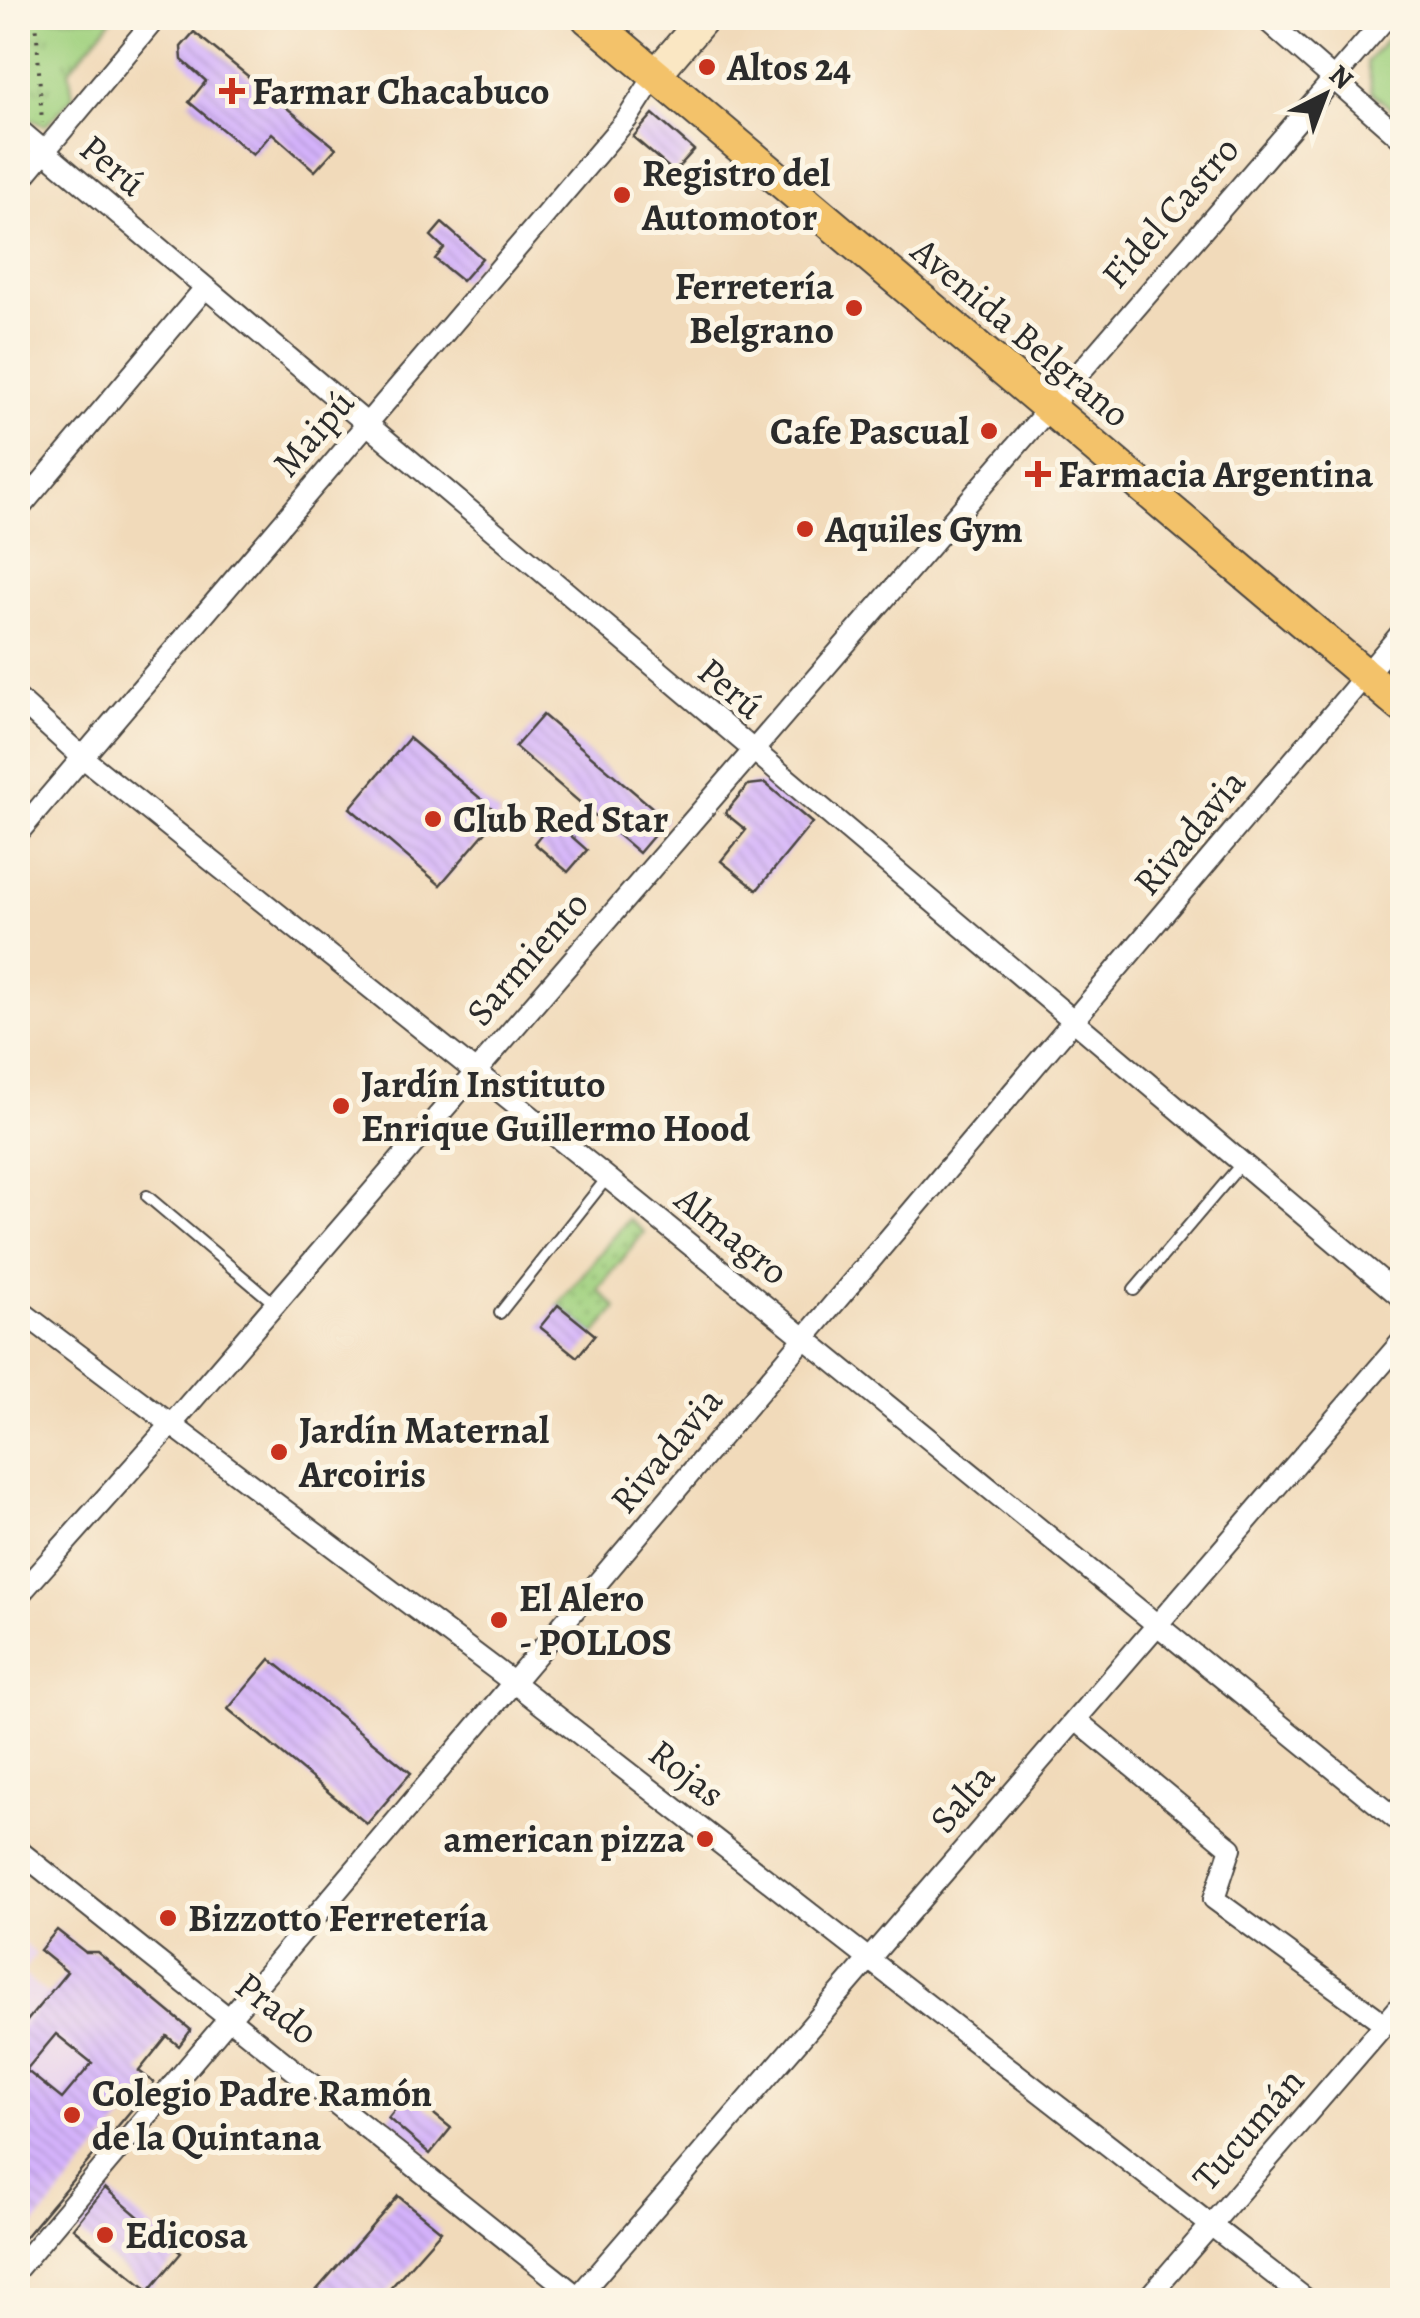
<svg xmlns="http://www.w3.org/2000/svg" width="1420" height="2318" font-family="Alegreya,serif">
	<defs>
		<pattern id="grass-dots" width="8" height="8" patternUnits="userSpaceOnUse" patternTransform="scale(2.5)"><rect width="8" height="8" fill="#a0d17f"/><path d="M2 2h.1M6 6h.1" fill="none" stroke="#83aa68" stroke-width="1.8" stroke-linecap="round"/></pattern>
		<pattern id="park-tufts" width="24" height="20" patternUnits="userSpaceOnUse" patternTransform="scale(2.5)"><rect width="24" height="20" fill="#a0d17f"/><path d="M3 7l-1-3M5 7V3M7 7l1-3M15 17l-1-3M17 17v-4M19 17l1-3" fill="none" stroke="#83aa68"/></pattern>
		<pattern id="building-back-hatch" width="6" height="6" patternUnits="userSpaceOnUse" patternTransform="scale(2.5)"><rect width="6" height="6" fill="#d4b2fb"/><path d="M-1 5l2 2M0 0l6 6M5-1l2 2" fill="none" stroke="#b699d7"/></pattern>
	</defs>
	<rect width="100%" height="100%" fill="#fcf5e5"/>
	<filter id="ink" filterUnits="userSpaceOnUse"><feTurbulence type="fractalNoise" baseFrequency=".01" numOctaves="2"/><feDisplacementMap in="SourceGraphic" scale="20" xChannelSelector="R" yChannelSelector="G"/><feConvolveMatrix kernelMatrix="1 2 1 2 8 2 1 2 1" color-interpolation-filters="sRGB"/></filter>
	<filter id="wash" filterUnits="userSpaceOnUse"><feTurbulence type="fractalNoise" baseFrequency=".0048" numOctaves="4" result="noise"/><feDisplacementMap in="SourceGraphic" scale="40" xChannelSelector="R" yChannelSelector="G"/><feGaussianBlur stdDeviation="2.25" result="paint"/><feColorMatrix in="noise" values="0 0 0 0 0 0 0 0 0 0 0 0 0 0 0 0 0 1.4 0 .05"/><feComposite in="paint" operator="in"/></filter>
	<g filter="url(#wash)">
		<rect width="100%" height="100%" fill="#f1daba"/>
		<path fill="#e8d2ee" d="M18 1939 36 1954 22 1973 154 2083 18 2245Z"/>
		<path fill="url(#grass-dots)" stroke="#667e55" stroke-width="2.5" d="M628 1219 644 1232 598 1290 617 1308 595 1335 558 1305Z"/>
		<path fill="url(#park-tufts)" stroke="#667e55" stroke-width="2.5" d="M18 18H113L69 70 73 97 45 126 21 114 25 88 18 81Z"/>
		<path fill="#a0d17f" stroke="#667e55" stroke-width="2.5" d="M1402 22V119L1372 92 1367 62Z"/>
		<g id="blocks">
			<g fill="url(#building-back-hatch)" fill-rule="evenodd">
				<path d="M194 32 336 148 315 171 272 133 253 155 189 102 206 81 182 60 181 47Z"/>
				<path d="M653 114 694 150 674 172 633 137Z"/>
				<path d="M442 223 482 258 462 281 435 259 444 248 431 236Z"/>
				<path d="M543 715 667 820 639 853 515 747Z"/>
				<path d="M409 738 500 815 440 885 350 808Z"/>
				<path d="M765 783 812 823 757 890 721 861 746 830 725 813 748 785Z"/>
				<path d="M553 820 587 850 568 872 534 843Z"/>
				<path d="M558 1305 595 1335 577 1357 540 1327Z"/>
				<path d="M270 1659 411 1773 367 1824 228 1709Z"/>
				<path d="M57 1930 85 1952H97L191 2030 179 2046 167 2036 139 2071 154 2083 18 2245V2032L67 1972 40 1950ZM56 2034 92 2063 62 2099 26 2070Z"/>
				<path d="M408 2093 451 2128 430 2154 388 2118Z"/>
				<path d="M105 2188 181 2253 149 2291 73 2228Z"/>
				<path d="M398 2196 441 2231 380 2300H308Z"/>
			</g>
		</g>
	</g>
	<g filter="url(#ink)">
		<use href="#blocks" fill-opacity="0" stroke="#494540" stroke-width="2.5"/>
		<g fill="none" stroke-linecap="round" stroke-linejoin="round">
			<g stroke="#494540" stroke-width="14">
				<g id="service">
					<path d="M147 1196 275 1304"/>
					<path d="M1134 1290 1242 1163"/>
					<path d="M500 1313 607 1178"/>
				</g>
			</g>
			<g stroke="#494540" stroke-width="24">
				<g id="minor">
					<path d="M1264 18 1402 139"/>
					<path d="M18 129 1402 1298"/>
					<path d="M18 183 156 18"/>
					<path d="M18 510 205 288"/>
					<path d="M18 699 82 757 608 1178 1402 1824"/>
					<path d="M18 833 627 119 656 74"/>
					<path d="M18 1309 514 1683 1307 2300"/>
					<path d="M18 1596 170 1426 1386 18"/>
					<path d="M1076 1720 1231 1848 1214 1899 1385 2024"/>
					<path d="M18 1850 582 2300"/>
					<path d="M18 2268 1402 632"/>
					<path d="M575 2300 1402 1341"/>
					<path d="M1146 2300 1402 2004"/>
				</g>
			</g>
			<g stroke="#494540" stroke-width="34">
				<path id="secondary" d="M656 74 704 18"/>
			</g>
			<g stroke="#494540" stroke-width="36">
				<path id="primary" d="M588 18 1402 706"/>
			</g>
			<path stroke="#494540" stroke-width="4" stroke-dasharray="2.5 8" stroke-linecap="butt" d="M36 18 42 123"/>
			<use href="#service" stroke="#fff" stroke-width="10"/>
			<use href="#minor" stroke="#fff" stroke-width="20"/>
			<use href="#secondary" stroke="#fae7c3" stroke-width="30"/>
			<use href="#primary" stroke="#f3c26a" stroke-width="32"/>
		</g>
	</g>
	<g fill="#c8321e" stroke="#fcf5e5" stroke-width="4">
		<circle cx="707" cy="67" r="10"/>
		<path d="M227 76h10v10h10v10h-10v10h-10v-10h-10v-10h10z"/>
		<circle cx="622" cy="195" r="10"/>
		<circle cx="854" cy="308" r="10"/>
		<circle cx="989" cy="431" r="10"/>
		<path d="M1033 459h10v10h10v10h-10v10h-10v-10h-10v-10h10z"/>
		<circle cx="805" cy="529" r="10"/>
		<circle cx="433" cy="819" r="10"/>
		<circle cx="341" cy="1106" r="10"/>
		<circle cx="279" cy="1452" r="10"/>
		<circle cx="499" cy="1620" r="10"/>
		<circle cx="705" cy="1839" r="10"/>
		<circle cx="168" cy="1918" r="10"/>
		<circle cx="72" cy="2115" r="10"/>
		<circle cx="105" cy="2235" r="10"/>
	</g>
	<g text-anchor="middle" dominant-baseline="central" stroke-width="10" stroke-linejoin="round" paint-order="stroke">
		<g font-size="38" font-weight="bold" fill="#2b2b2b" stroke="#fcf5e5" text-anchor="start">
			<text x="727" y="67">Altos 24</text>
			<text x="252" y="91">Farmar Chacabuco</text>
			<text x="642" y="173">Registro del<tspan x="642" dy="44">Automotor</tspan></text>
			<text x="834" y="286" text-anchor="end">Ferretería<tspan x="834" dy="44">Belgrano</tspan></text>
			<text x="969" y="431" text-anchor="end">Cafe Pascual</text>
			<text x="1058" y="474">Farmacia Argentina</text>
			<text x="825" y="529">Aquiles Gym</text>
			<text x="453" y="819">Club Red Star</text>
			<text x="361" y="1084">Jardín Instituto<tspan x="361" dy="44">Enrique Guillermo Hood</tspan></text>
			<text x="299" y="1430">Jardín Maternal<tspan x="299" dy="44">Arcoiris</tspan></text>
			<text x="519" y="1598">El Alero<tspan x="519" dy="44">- POLLOS</tspan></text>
			<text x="685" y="1839" text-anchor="end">american pizza</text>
			<text x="188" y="1918">Bizzotto Ferretería</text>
			<text x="92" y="2093">Colegio Padre Ramón<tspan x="92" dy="44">de la Quintana</tspan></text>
			<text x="125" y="2235">Edicosa</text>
		</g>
		<g font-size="38" fill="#2b2b2b" stroke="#fcf5e5">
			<text transform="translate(113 165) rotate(40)">Perú</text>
			<text transform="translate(1170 212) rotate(-49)">Fidel Castro</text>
			<text transform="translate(1021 332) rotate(40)">Avenida Belgrano</text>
			<text transform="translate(313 433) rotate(-49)">Maipú</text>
			<text transform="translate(731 688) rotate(40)">Perú</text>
			<text transform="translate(1189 832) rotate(-50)">Rivadavia</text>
			<text transform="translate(527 958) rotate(-49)">Sarmiento</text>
			<text transform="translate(732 1235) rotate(39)">Almagro</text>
			<text transform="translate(666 1450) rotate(-50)">Rivadavia</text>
			<text transform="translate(687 1773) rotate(38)">Rojas</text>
			<text transform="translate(962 1798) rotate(-49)">Salta</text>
			<text transform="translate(277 2008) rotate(38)">Prado</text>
			<text transform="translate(1248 2129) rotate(-49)">Tucumán</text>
		</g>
	</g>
	<rect width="1420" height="2318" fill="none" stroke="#fcf5e5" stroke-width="60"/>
	<g transform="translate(1325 95) rotate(42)" stroke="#fcf5e5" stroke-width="8" paint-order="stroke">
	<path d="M0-8L18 38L0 25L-18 38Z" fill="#2b2b2b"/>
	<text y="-15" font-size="28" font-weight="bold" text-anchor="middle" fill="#2b2b2b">N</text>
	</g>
</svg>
